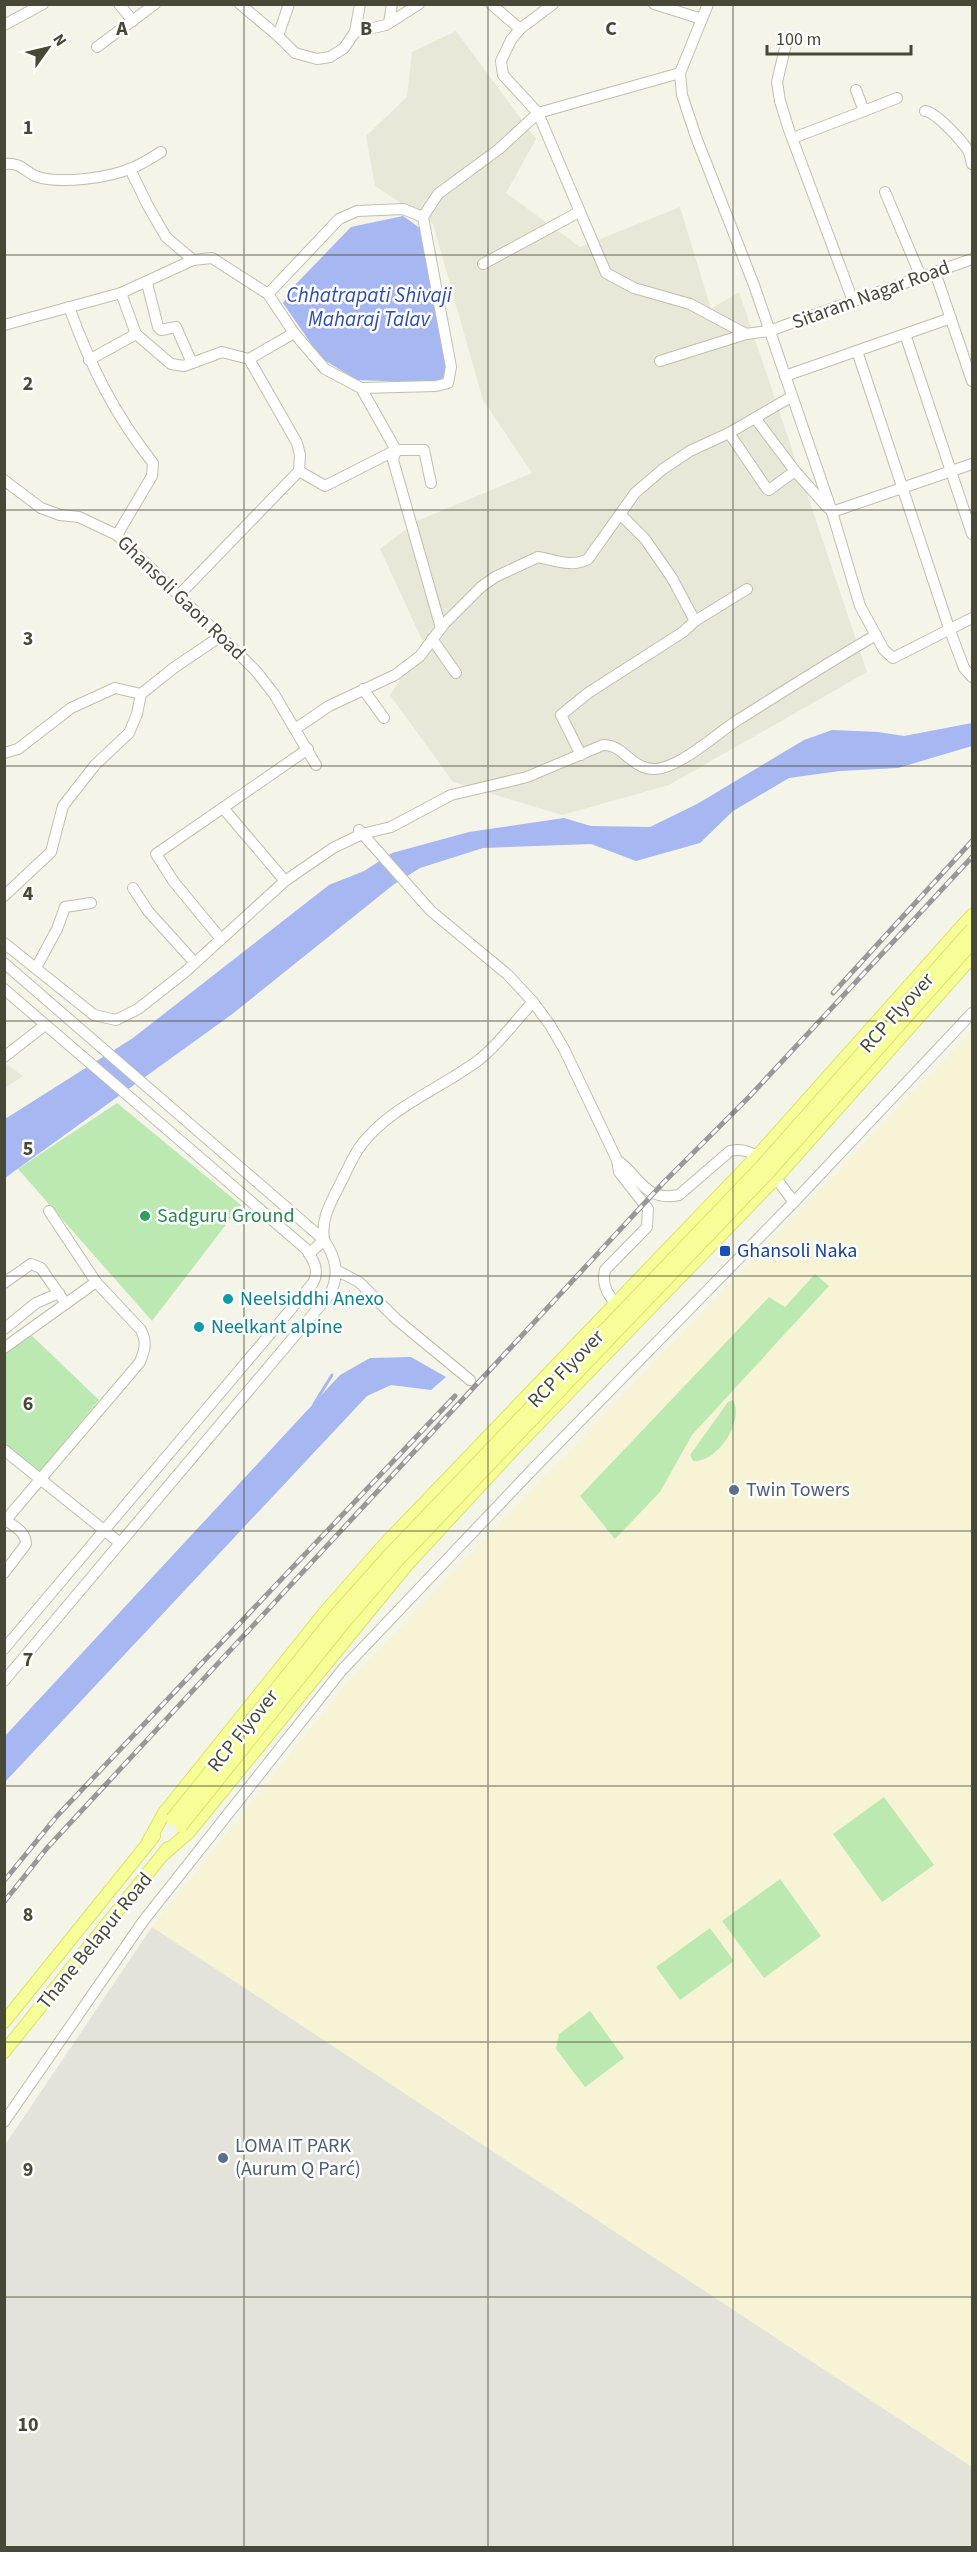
<svg xmlns="http://www.w3.org/2000/svg" width="977" height="2552" font-family="'Source Sans 3',sans-serif">
	<rect width="100%" height="100%" fill="#f4f4e9"/>
	<g fill="#e7e8d7">
		<path d="M456 31 536 139 506 193 580 247 680 207 711 309 739 292 867 672 669 785 562 815 453 782 390 695 424 644 380 549 417 521 532 473 483 400 433 224 375 186 366 136 407 97 412 52Z"/>
		<path d="M5 1063 23 1076 5 1088Z"/>
	</g>
	<path fill="#f6f4d4" d="M972 1031V2467L152 1927 350 1680Z"/>
	<path fill="#e4e3da" d="M152 1927 972 2467V2547H5V2145Z"/>
	<g fill="#bce9b2">
		<path d="M117 1103 241 1205 152 1321 18 1169Z"/>
		<path d="M815 1274 829 1286 692 1435 660 1492 615 1539 580 1496 769 1297 785 1307Z"/>
		<path d="M27 1331 99 1400 39 1473 5 1445 4 1347Z"/>
		<path d="M733 1400C745 1421 717 1463 693 1461L690 1455 728 1402Z"/>
		<path d="M884 1797 934 1865 882 1902 833 1834Z"/>
		<path d="M780 1879 821 1936 764 1978 722 1921Z"/>
		<path d="M710 1928 734 1961 680 2000 656 1967Z"/>
		<path d="M590 2011 624 2058 585 2087 556 2049 559 2034Z"/>
	</g>
	<g fill="#a6b7f1">
		<path d="M403 216 424 231 447 373 446 380 440 383 357 380 321 358 283 303 295 285 351 227Z"/>
		<path d="M972 723V746L898 768 840 771 789 778 733 811 700 843 636 861 591 844 483 848 420 868 393 885 231 1015 5 1178V1119L133 1038 329 885 364 871 392 853 469 832 564 818 591 826 650 827 697 804 804 740 832 730 878 732 904 736Z"/>
		<path d="M411 1357 446 1377 431 1390 391 1385 367 1396 5 1782V1736L340 1375 370 1358Z"/>
	</g>
	<g fill="none" stroke-linecap="round" stroke-linejoin="round">
		<path stroke="#a6b7f1" stroke-width="3" d="M314 1404 332 1375"/>
		<g stroke="#bfc0ab" stroke-width="12">
			<g id="minor">
				<path d="M119 4 133 21"/>
				<path d="M240 4 278 36 295 53 317 59 330 57 344 48 355 32 360 4"/>
				<path d="M491 4 520 29"/>
				<path d="M553 4 520 29 511 40 501 61 503 75 538 113 606 273 634 288 690 304 746 334"/>
				<path d="M654 4 702 19"/>
				<path d="M708 4 680 73 682 95 696 137 754 285 832 512 860 606 884 650 893 658 972 618"/>
				<path d="M389 23 392 4"/>
				<path d="M4 25 43 4"/>
				<path d="M355 32 386 25 419 4"/>
				<path d="M278 36 289 4"/>
				<path d="M786 44 777 82 780 101 789 130 853 301"/>
				<path d="M97 47 155 4"/>
				<path d="M864 111 897 98"/>
				<path d="M925 111C936 112 961 140 968 150 970 154 971 160 972 164"/>
				<path d="M793 138 864 111 856 90"/>
				<path d="M4 164C23 162 25 173 38 177 62 184 109 178 132 168 142 164 151 158 161 152"/>
				<path d="M130 169 148 206 166 237 193 260"/>
				<path d="M885 192 921 277"/>
				<path d="M483 264 579 212"/>
				<path d="M935 272 972 381"/>
				<path d="M147 283 158 327 161 330 176 327 192 363"/>
				<path d="M121 293 136 334 171 364 184 366 222 352 249 359 297 443 300 455 299 471 180 594"/>
				<path d="M268 294 339 219 357 211 403 209 423 217"/>
				<path d="M69 307C90 365 114 414 153 463L152 476 117 535"/>
				<path d="M4 325 121 293 193 260 212 258 268 294 294 333 325 369 361 388 396 450H424L431 483"/>
				<path d="M905 334 972 534"/>
				<path d="M857 351 949 628 964 668 972 677"/>
				<path d="M249 359 294 333"/>
				<path d="M89 360 136 334"/>
				<path d="M660 361 746 334 769 331 972 259"/>
				<path d="M785 376 951 318"/>
				<path d="M361 388 436 386 448 383 451 367 423 217 438 194 499 149 538 113 680 73"/>
				<path d="M755 418 795 471 828 508"/>
				<path d="M729 433 767 489 769 490 795 471"/>
				<path d="M299 471 325 486 396 450 393 460 441 628"/>
				<path d="M4 480 41 508 60 515 79 517 117 535 256 671 274 694 316 765"/>
				<path d="M832 512 972 464"/>
				<path d="M695 621 747 589"/>
				<path d="M432 639 456 673"/>
				<path d="M363 689 384 718"/>
				<path d="M295 729 329 706 395 675 420 656 444 624 481 587 495 577 538 557C555 560 571 568 588 559L635 493 663 469 690 451 729 433 791 397"/>
				<path d="M4 753 18 749 71 708 115 688 141 694 175 667 221 636"/>
				<path d="M581 755 561 715 588 693 683 632 695 621 672 578 645 539 620 514"/>
				<path d="M223 808 285 881"/>
				<path d="M359 830 431 911 508 975 533 1002 550 1025 564 1049 617 1160 619 1172 648 1209 647 1227 605 1270C601 1286 609 1297 620 1308"/>
				<path d="M133 888 148 911 195 963"/>
				<path d="M4 896 51 852 63 806 95 765 129 733 137 714 141 694"/>
				<path d="M221 939 174 882 156 854 308 749"/>
				<path d="M4 943 94 1015 116 1020 138 1009 185 972 285 881 333 848 362 834 391 827 451 795 527 777 603 745C622 743 632 770 655 769 680 768 717 733 738 720 784 691 829 662 876 635"/>
				<path d="M4 963 324 1240C336 1258 340 1274 330 1294L4 1681"/>
				<path d="M36 968 57 929 65 907 91 903"/>
				<path d="M4 989 306 1249C313 1259 320 1270 313 1283L4 1649"/>
				<path d="M4 1057 45 1025"/>
				<path d="M617 1160C640 1176 644 1202 679 1195L730 1151C742 1148 752 1151 761 1161"/>
				<path d="M771 1172 794 1202"/>
				<path d="M309 1254 324 1240C321 1220 329 1206 338 1188 345 1175 351 1160 359 1148 388 1107 441 1089 480 1059 500 1043 515 1021 533 1002"/>
				<path d="M336 1270 359 1282 396 1319 470 1380"/>
				<path d="M4 1283 31 1264 41 1268 66 1304"/>
				<path d="M4 1329 36 1303 59 1293"/>
				<path d="M4 1348 96 1282"/>
				<path d="M4 1450 120 1543"/>
				<path d="M4 1522 140 1362C145 1349 147 1343 141 1330L96 1282 49 1211"/>
				<path d="M4 1573 26 1544C26 1532 15 1527 6 1520"/>
				<path d="M4 2122 144 1920 342 1670 533 1469 794 1202 972 1013"/>
			</g>
		</g>
		<g stroke="#dce467" stroke-width="14">
			<g id="major">
				<path d="M148 1842 164 1813 325 1612 383 1546 757 1156 972 915"/>
				<path d="M164 1854 189 1832 406 1566 516 1447 776 1178 972 957"/>
				<path d="M4 2022 154 1836"/>
				<path d="M4 2052 168 1848"/>
			</g>
		</g>
		<use href="#minor" stroke="#fff" stroke-width="10"/>
		<use href="#major" stroke="#f6fe98" stroke-width="12"/>
		<g stroke="#989898" stroke-width="5">
			<g id="rail">
				<path d="M833 993 972 841"/>
				<path d="M4 1881 57 1816 455 1396"/>
				<path d="M4 1902 47 1848 665 1181 749 1097 972 857"/>
			</g>
		</g>
		<use href="#rail" stroke="#fff" stroke-width="3" stroke-dasharray="9" stroke-linecap="butt"/>
		<g stroke="#dce467" stroke-width="14" stroke-linecap="butt">
			<g id="major-bridge">
				<path d="M172 1819 333 1618 391 1553 761 1167 972 929"/>
				<path d="M181 1826 342 1625 398 1560 767 1174 972 943"/>
			</g>
		</g>
		<use href="#major-bridge" stroke="#f6fe98" stroke-width="12"/>
	</g>
	<path fill="none" stroke="#484837" stroke-width="1.5" stroke-opacity="0.55" d="M244 4V2548M488 4V2548M733 4V2548M4 255H972M4 510H972M4 766H972M4 1021H972M4 1276H972M4 1531H972M4 1786H972M4 2042H972M4 2297H972"/>
	<circle fill="#2e9e5b" stroke="#fff" stroke-width="2" cx="145" cy="1216" r="6"/>
	<rect fill="#1a4fb4" stroke="#fff" stroke-width="2" x="719" y="1245" width="12" height="12" rx="3"/>
	<g fill="#0f9aa8" stroke="#fff" stroke-width="2">
		<circle cx="228" cy="1299" r="6"/>
		<circle cx="199" cy="1327" r="6"/>
	</g>
	<g fill="#5c6f8a" stroke="#fff" stroke-width="2">
		<circle cx="734" cy="1490" r="6"/>
		<circle cx="223" cy="2158" r="6"/>
	</g>
	<g text-anchor="middle" dominant-baseline="central" stroke-width="5" stroke-linejoin="round" paint-order="stroke">
		<g font-size="20" fill="#484837" stroke="#fff">
			<text transform="translate(871 295) rotate(-20)">Sitaram Nagar Road</text>
			<text transform="translate(181 598) rotate(44)">Ghansoli Gaon Road</text>
			<text transform="translate(897 1013) rotate(-48)">RCP Flyover</text>
			<text transform="translate(566 1369) rotate(-46)">RCP Flyover</text>
			<text transform="translate(243 1731) rotate(-51)">RCP Flyover</text>
			<text transform="translate(95 1941) rotate(-51)">Thane Belapur Road</text>
		</g>
		<g font-size="20" fill="#27864d" stroke="#fff" text-anchor="start">
			<text x="157" y="1216">Sadguru Ground</text>
		</g>
		<g font-size="20" fill="#164399" stroke="#fff" text-anchor="start">
			<text x="737" y="1251">Ghansoli Naka</text>
		</g>
		<g font-size="20" fill="#0d838f" stroke="#fff" text-anchor="start">
			<text x="240" y="1299">Neelsiddhi Anexo</text>
			<text x="211" y="1327">Neelkant alpine</text>
		</g>
		<g font-size="20" fill="#4e5e75" stroke="#fff" text-anchor="start">
			<text x="746" y="1490">Twin Towers</text>
			<text x="235" y="2146">LOMA IT PARK<tspan x="235" dy="23">(Aurum Q Parć)</tspan></text>
		</g>
		<g font-size="21" font-style="italic" fill="#2f4cb5" stroke="#fff">
			<text x="369" y="295">Chhatrapati Shivaji<tspan x="369" dy="24">Maharaj Talav</tspan></text>
		</g>
	</g>
	<g font-size="20" text-anchor="middle" font-weight="bold" fill="#484837" stroke="#fff" stroke-width="5" stroke-linejoin="round" paint-order="stroke">
		<text x="122" y="35">A</text>
		<text x="366" y="35">B</text>
		<text x="611" y="35">C</text>
		<text x="28" y="134">1</text>
		<text x="28" y="390">2</text>
		<text x="28" y="645">3</text>
		<text x="28" y="900">4</text>
		<text x="28" y="1155">5</text>
		<text x="28" y="1410">6</text>
		<text x="28" y="1666">7</text>
		<text x="28" y="1921">8</text>
		<text x="28" y="2176">9</text>
		<text x="28" y="2431">10</text>
	</g>
	<rect width="977" height="2552" fill="none" stroke="#484837" stroke-width="12"/>
	<g transform="translate(48 48) rotate(56)" stroke="#ffffff" stroke-width="4.5" paint-order="stroke">
	<path d="M0-4.5L10 22L0 15L-10 22Z" fill="#484837"/>
	<text y="-9" font-size="16" font-weight="bold" text-anchor="middle" fill="#484837">N</text>
	</g>
	<path d="M767 45v9h144v-9" fill="none" stroke="#484837" stroke-width="3"/>
	<text x="776" y="45" font-size="18" fill="#484837" stroke="#ffffff" stroke-width="4.5" paint-order="stroke">100 m</text>
</svg>
